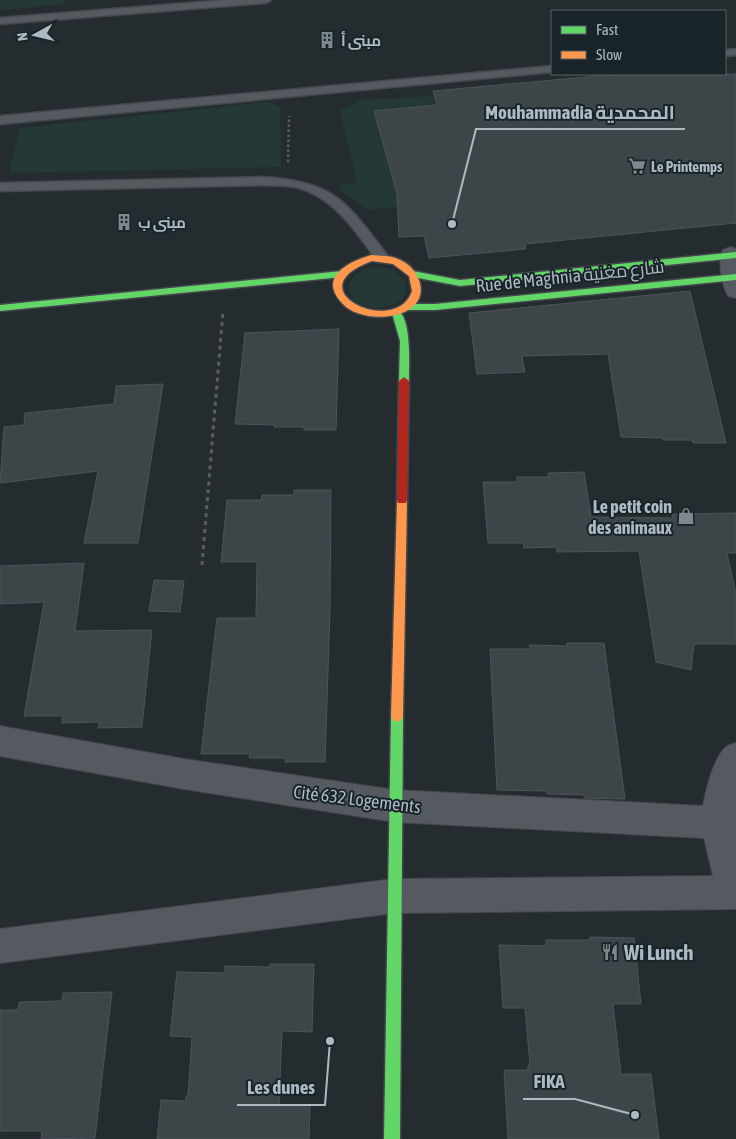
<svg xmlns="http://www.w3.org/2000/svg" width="736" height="1139" font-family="'Asap Condensed',Cairo,sans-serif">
	<rect width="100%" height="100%" fill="#252c30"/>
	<g fill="#243835">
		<path d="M0 0H64L65 4 0 10Z"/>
		<path d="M433 96 471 212 438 202 369 210 341 191 339 184 357 183 340 111 362 100Z"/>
		<path d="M268 102 280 107 281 167 9 173 20 128Z"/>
		<path d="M376 266 394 270 405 281C405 286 407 292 404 296 395 314 347 310 349 288 349 284 351 280 353 276L367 268Z"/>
	</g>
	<g fill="#3e4548" stroke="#4c5458">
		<path d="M619 74H736V223L525 244 526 249 429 258 424 236 399 237 397 193 374 111 437 105 433 91Z"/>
		<path d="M690 291 726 443H693L692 440H663L662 438 621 437 608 354 522 356 525 372 477 374 469 313Z"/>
		<path d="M339 329 336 430H304V427H274L275 425 235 424 245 333Z"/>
		<path d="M163 384 138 543H84L98 471 0 483 4 427 24 425 25 413 114 404 116 386Z"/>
		<path d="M584 472 591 517 673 518 672 514 736 513V553H727L736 594V644H694L691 670 656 662 639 551 557 552V547L524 548 523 543H488L483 482H517V477H548V473Z"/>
		<path d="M294 490H331L330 611 325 762H285L286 758H249L250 754H201L217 618H256L257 562H221L227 500H261L262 495H294Z"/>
		<path d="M84 563 75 631 152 630 142 727 98 728 99 722 62 723 63 716H24L44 602 0 604V566Z"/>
		<path d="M154 580 184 581 180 612 149 611Z"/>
		<path d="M567 643H604L625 799 584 798V795L547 794V791L497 790 490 649H530L529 645 567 646Z"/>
		<path d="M590 937 634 938 641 1004H613L621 1074H651L659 1139H508L504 1070H528V1065H530L525 1008H503L499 945 546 946V940H590Z"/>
		<path d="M270 964H314L312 1032 282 1031 279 1105H310L309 1139H157L161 1100 186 1101V1096H188L192 1037 170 1036 177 972 225 973V966L270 967Z"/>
		<path d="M112 992 95 1138 41 1139 42 1131H0V1010H18L19 1002 62 1001 63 993Z"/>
	</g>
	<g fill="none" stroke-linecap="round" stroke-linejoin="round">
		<g stroke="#42484b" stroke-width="3">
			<g id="lane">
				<path d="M226 0H271L266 3 0 24V18Z"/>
				<path d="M736 49V55L725 56V50Z"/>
				<path d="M552 66V72L0 124V116Z"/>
				<path d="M263 177C335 182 346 201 388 256L390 259 388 262H378C356 232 333 195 294 187 284 185 273 186 263 185L0 191V183Z"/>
			</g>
		</g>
		<g stroke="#42484b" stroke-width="2">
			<g id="street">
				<path d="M731 247 736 249V298L728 296C722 285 717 260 723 250Z"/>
				<path d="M0 726 184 759 395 790 703 806C706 790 713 760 725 748 727 746 733 744 736 743V909L394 913 0 963V929L394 879 713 876 704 838 395 822 184 789 0 756Z"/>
			</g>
		</g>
		<g stroke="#42484b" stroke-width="3">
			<g id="fast">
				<path d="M736 252V258L460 286 413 277 408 274 413 271 460 280Z"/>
				<path d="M342 271 347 274 342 277 0 311V305Z"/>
				<path d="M736 274V280L435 310H407L402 307 407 304H435Z"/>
				<path d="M397 310C412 316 409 367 409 381L404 385 399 381 400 341 392 313Z"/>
				<path d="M397 710 401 712 403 716 400 1139H384L391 716 393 712Z"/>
			</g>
		</g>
		<g stroke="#42484b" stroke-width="3">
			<g id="slow">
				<path d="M371 255C379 256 390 255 398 259 409 263 417 272 420 283 429 321 361 326 342 303 318 277 348 262 371 255ZM372 261 393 264 409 276 412 291C397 338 292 290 372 261Z"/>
				<path d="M402 496 406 497 407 500 403 716 401 720 397 722 393 720 391 716 397 500 398 497Z"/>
			</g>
		</g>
		<g stroke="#42484b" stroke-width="3">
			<path id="jam" d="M404 377 409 381 407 500 406 503H398L397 500 399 381Z"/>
		</g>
		<path stroke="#585e62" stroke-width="2.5" stroke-dasharray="2.5 2.5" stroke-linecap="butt" d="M288 162 289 116"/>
		<path stroke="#585e62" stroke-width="3" stroke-dasharray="4 4" stroke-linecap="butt" d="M202 565 223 311"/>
		<use href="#lane" fill="#545a5f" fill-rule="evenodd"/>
		<use href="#street" fill="#545a5f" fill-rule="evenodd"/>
		<use href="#fast" fill="#63d668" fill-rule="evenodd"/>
		<use href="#slow" fill="#ff974d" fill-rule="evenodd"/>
		<use href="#jam" fill="#b3261e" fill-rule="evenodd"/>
	</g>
	<defs>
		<g id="building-bare" transform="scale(1.35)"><path d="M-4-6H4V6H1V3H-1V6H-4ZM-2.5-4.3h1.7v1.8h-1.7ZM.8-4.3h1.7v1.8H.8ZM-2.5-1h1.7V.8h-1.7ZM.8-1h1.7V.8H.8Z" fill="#7d8890" stroke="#19242a" stroke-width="2.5" paint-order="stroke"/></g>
		<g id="supermarket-bare" transform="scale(1.35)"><path d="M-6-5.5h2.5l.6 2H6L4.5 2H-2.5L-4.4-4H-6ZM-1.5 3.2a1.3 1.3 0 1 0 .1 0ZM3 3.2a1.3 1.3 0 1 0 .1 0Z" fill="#7d8890" stroke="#19242a" stroke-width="2.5" paint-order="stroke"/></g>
		<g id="shop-bare" transform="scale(1.35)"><path d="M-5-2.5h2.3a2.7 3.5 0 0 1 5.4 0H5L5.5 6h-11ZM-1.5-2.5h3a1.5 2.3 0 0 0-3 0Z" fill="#7d8890" stroke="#19242a" stroke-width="2.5" paint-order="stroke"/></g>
		<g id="restaurant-bare" transform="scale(1.35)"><path d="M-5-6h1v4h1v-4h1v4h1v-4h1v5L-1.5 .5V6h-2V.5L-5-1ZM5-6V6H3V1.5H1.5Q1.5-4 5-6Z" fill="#7d8890" stroke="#19242a" stroke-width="2.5" paint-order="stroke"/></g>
	</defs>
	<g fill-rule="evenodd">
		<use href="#building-bare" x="327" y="40"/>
		<use href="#supermarket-bare" x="637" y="166"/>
		<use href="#building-bare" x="124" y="222"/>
		<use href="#shop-bare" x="686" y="516"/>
		<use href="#restaurant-bare" x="610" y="952"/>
	</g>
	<g text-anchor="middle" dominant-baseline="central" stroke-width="4" stroke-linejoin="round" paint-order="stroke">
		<g font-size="15" font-weight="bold" fill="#adbac3" stroke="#19242a" text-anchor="start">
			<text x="341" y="40">مبنى أ</text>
			<text x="651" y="166">Le Printemps</text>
			<text x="138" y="222">مبنى ب</text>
		</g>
		<g font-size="18" fill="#adbac3" stroke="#19242a">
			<text transform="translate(570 276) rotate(-6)">Rue de Maghnia شارع مغنية</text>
			<text transform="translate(357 799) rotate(7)">Cité 632 Logements</text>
		</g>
		<g font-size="18" font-weight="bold" fill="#adbac3" stroke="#19242a" text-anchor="end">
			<text x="672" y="506">Le petit coin<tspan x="672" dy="21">des animaux</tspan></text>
		</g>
		<g font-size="21" font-weight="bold" fill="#adbac3" stroke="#19242a" text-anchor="start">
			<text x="624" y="952">Wi Lunch</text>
		</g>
	</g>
	<path fill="none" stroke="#adbac3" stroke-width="2" d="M452 224L476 129H685M635 1115L575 1099H523M330 1041L325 1105H237"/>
	<g fill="#adbac3" stroke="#19242a" stroke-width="2">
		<circle cx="452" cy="224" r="5"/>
		<circle cx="635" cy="1115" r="5"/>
		<circle cx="330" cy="1041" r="5"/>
	</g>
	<g font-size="19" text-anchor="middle" font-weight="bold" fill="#adbac3" stroke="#19242a" stroke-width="4" stroke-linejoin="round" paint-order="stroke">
		<text x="580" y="119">Mouhammadia المحمدية</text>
		<text x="549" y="1088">FIKA</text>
		<text x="281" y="1094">Les dunes</text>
	</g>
	<rect x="551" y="10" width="175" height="65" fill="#19242a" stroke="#546067"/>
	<rect x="561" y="26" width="25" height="8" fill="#63d668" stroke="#546067"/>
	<text x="596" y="35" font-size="15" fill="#adbac3">Fast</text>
	<rect x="561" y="51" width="25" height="8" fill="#ff974d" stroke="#546067"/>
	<text x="596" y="60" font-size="15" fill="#adbac3">Slow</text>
	<g transform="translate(35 35) rotate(262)" stroke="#19242a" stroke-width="4" paint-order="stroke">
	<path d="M0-4L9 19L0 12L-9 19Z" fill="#adbac3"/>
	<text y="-8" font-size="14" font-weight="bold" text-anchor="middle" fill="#adbac3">N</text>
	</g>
</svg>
